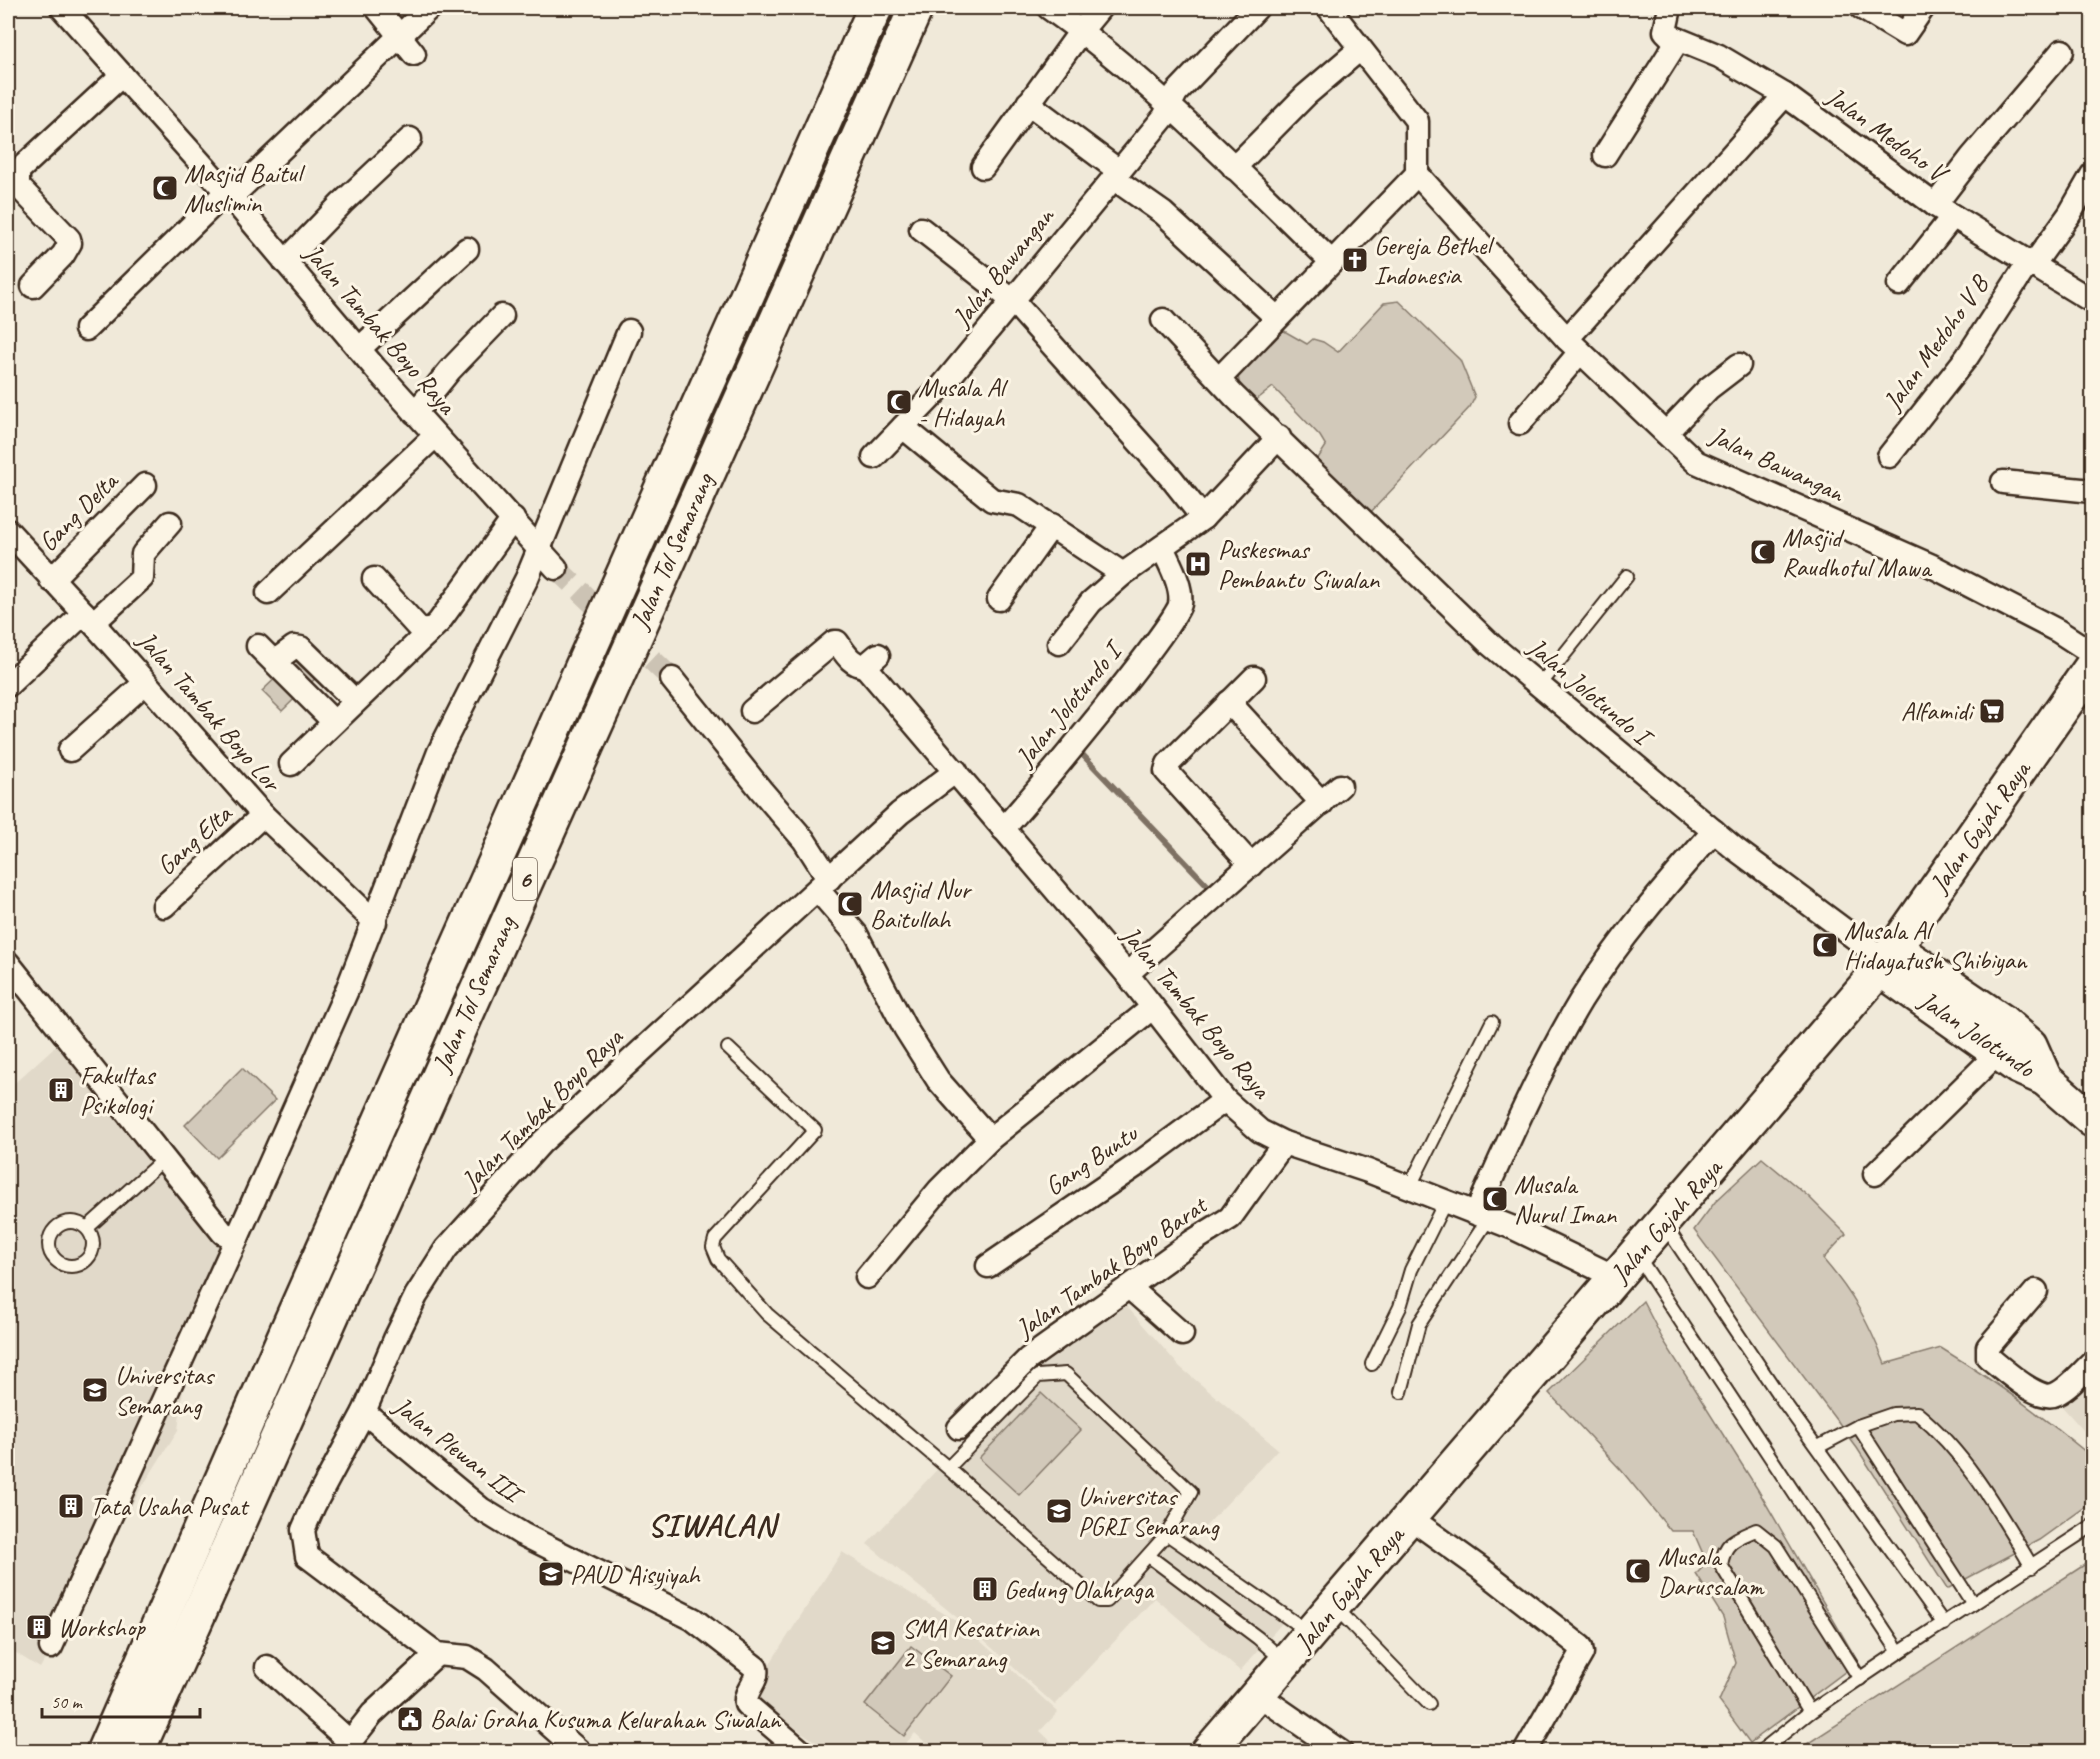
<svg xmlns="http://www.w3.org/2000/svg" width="2100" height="1759" font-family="Caveat,sans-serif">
	<rect width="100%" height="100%" fill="#f0e9d9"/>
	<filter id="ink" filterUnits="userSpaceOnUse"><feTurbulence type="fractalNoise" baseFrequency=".0167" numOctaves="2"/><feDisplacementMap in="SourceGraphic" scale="12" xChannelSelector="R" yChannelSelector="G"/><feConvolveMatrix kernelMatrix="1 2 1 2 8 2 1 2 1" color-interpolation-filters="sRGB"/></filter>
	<g filter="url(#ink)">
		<g fill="#e1d9c9">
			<path d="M62 1040 235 1261 188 1350 178 1430 142 1487 40 1668 8 1648V1089Z"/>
			<path d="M1122 1301 1180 1367 1278 1449 1192 1541 1291 1613 1240 1671 1155 1598 1055 1705 971 1629 867 1544 1040 1360Z"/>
			<path d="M2092 1372V1440L2058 1402Z"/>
			<path d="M842 1552 963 1625 1058 1712 1040 1731 1061 1751H935L915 1733 899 1751H829L749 1696Z"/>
		</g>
		<g fill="#d2c9ba" stroke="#867a6c" stroke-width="1.5">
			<path d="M1399 301 1460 360 1475 397 1470 407 1369 514 1315 463 1326 446 1320 436 1273 387 1251 404 1241 393 1237 370 1279 328 1307 344 1313 339 1323 342 1338 352 1384 303Z"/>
			<path d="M310 645 329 665 282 711 262 691Z"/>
			<path d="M242 1068 275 1100 217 1158 185 1125Z"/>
			<path d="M1762 1158 1809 1197 1846 1234 1823 1259C1854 1295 1867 1320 1885 1364L1941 1348C1995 1381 2044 1417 2092 1457V1502L2039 1540 1947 1589 1857 1448 1694 1230 1715 1202Z"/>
			<path d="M1643 1301 1662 1338 1758 1490 1858 1662 1750 1743 1719 1701 1736 1663 1723 1617 1696 1574 1707 1563 1693 1531H1671L1621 1470 1549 1393Z"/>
			<path d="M1041 1393 1081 1430 1019 1495 979 1458Z"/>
			<path d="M2092 1560V1751H1796Z"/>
			<path d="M911 1646 951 1676 904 1736 865 1705Z"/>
		</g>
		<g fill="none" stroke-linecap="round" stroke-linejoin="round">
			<path stroke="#7e7163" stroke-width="6" d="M1077 749 1213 891"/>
			<path stroke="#ccc3b4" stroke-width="22" stroke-dasharray="22 11" stroke-linecap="butt" d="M556 568 672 679"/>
			<g stroke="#3b2a1e" stroke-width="16">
				<g id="service">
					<path d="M1539 686 1627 576"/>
					<path d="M728 1048 815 1130 715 1239 713 1247 718 1259 767 1314 948 1468 1098 1601H1107L1167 1534 1191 1492 1066 1374 1038 1376 948 1468"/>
					<path d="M1409 1188 1492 1022"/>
					<circle cx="71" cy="1244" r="22"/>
					<path d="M1664 1224 1776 1391 1944 1624"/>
					<path d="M87 1228 165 1158"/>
					<path d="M1637 1255 1899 1652"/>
					<path d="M1372 1364 1400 1307 1411 1270 1445 1202"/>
					<path d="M1401 1392 1419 1324 1489 1218"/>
					<path d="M1858 1426 1893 1414 1917 1413C1967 1454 1999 1512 2032 1567"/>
					<path d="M1818 1447 1858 1426 1973 1604"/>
					<path d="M1167 1534 1310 1633"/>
					<path d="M1150 1557 1258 1638 1285 1662"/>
					<path d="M1334 1606 1429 1704"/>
					<path d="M1810 1712 1721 1565C1725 1541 1735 1539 1756 1530L1776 1546 1860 1679"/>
					<path d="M1221 1738 1236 1752"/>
					<path d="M1760 1752 1810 1712 1899 1652 2092 1526"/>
				</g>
			</g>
			<g stroke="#3b2a1e" stroke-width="27">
				<g id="minor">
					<path d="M62 8 231 197 375 368 556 568"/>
					<path d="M377 8 414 54"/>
					<path d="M1049 8C1152 80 1241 175 1332 262"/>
					<path d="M1670 8 1665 31 1670 36 1719 56 1785 95 1935 205 2092 301"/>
					<path d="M1862 8 1905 34 1923 8"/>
					<path d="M1028 103 1119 171"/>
					<path d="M1605 155 1678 40"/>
					<path d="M983 167 1081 31 1100 8"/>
					<path d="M1234 168 1306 95 1360 49"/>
					<path d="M1417 174 1567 339 1696 462 1930 565 2058 631 2092 653"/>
					<path d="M1113 178 1163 213 1277 318"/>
					<path d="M231 197 429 8"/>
					<path d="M1935 205 1971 158 2062 51"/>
					<path d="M921 229 1012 300 1172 479 1203 518"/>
					<path d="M285 262 342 203 410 139"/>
					<path d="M2033 265 2069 215 2092 175"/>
					<path d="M1899 284 1953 216"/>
					<path d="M33 286 63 255 70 243 69 239 18 186V171L122 75"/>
					<path d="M1163 320 1234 396 1491 645 1734 848 1886 961"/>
					<path d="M86 329 226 192"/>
					<path d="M1567 339 1785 95"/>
					<path d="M359 349 467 249"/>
					<path d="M1219 379 1417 174V121L1329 8"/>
					<path d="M415 413 450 370 502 316"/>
					<path d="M1520 423 1580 352"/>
					<path d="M903 427 992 500 1019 505 1123 574"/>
					<path d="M1666 433 1709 388 1739 365"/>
					<path d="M1889 456 1967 357 2028 263"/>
					<path d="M874 457 943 385 1164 117 1176 93 1257 8"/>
					<path d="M2003 482 2092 491"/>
					<path d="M8 531 93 623 263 815 375 922"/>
					<path d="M374 579 425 635"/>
					<path d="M51 580 145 485"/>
					<path d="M268 593 435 436"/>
					<path d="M999 599 1052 525"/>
					<path d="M93 623 142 578 143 554 170 523"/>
					<path d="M1059 643 1091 602 1123 574 1203 518 1279 437"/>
					<path d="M258 646 334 722"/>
					<path d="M275 661 294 647 301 648 355 701"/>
					<path d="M865 666 1127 974 1225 1100 1260 1131 1284 1143 1368 1171 1516 1229 1617 1278"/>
					<path d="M672 679 761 790 804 840 829 879"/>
					<path d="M8 685 84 613"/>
					<path d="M1229 702 1322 803"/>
					<path d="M752 711 834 642H837C845 653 851 665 865 666L878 655"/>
					<path d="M70 750 145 683"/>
					<path d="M291 764 439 622 513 519"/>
					<path d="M1003 829C1026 805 1178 623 1180 604 1183 586 1169 563 1162 547"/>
					<path d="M1251 865 1166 771 1168 764 1254 678"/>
					<path d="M818 890 856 934 905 1028 938 1080 990 1139"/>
					<path d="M164 906 263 815"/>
					<path d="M8 963 223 1233 237 1238 347 990 439 752 527 578 629 331"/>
					<path d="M1127 974 1340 786"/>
					<path d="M1875 1174 1998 1053"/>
					<path d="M1476 1213C1509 1141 1540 1068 1581 1000 1619 939 1667 884 1714 831"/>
					<path d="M988 1266 1138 1164 1225 1100"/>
					<path d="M867 1277 939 1190 990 1139 1152 1008"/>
					<path d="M1130 1288 1182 1334"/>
					<path d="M2036 1291 1988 1347V1357C2002 1368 2039 1403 2056 1394 2069 1388 2081 1373 2092 1363"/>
					<path d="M364 1412 481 1509 522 1534 693 1619 756 1668C759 1682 744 1690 746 1704L802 1752"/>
					<path d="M959 1428 1028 1359 1193 1241 1230 1218 1284 1143"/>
					<path d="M1409 1517 1480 1568 1581 1647 1582 1653 1525 1752"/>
					<path d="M51 1647 237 1238"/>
					<path d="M267 1667 349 1741"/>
					<path d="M1257 1694 1341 1752"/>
					<path d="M342 1752 372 1714 437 1654"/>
					<path d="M580 1752 486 1669 467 1657 437 1654 307 1556 303 1530 314 1505 364 1412 395 1339 416 1296 446 1249 541 1143 900 813 956 771"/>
				</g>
			</g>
			<g stroke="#3b2a1e" stroke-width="38">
				<g id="secondary">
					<path d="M1896 949 2002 1021 2030 1045 2045 1079"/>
					<path d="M1880 969 2018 1067 2045 1079 2092 1120"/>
					<path d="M1208 1752 1880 969 2092 666"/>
				</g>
			</g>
			<g stroke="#3b2a1e" stroke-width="38">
				<g id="motorway">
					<path d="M103 1752 291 1321 875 8"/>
					<path d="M137 1752 916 8"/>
				</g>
			</g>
			<use href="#service" stroke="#fcf5e5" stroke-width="12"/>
			<use href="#minor" stroke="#fcf5e5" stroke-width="22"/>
			<use href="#secondary" stroke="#fcf5e5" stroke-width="33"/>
			<use href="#motorway" stroke="#fcf5e5" stroke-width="33"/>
		</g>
	</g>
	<defs>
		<g id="mosque-square" transform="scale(1.35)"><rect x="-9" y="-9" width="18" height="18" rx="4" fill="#3b2a1e" stroke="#fcf5e5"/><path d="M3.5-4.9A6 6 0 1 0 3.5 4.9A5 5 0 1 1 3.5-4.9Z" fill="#fff"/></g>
		<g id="church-square" transform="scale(1.35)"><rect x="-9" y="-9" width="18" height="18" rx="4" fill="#3b2a1e" stroke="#fcf5e5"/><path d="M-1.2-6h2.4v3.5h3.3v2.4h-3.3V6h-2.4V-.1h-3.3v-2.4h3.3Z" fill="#fff"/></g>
		<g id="hospital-square" transform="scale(1.35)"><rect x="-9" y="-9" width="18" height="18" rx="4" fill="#3b2a1e" stroke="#fcf5e5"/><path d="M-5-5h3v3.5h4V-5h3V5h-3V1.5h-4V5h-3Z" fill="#fff"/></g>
		<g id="supermarket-square" transform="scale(1.35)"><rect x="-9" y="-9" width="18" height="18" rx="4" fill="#3b2a1e" stroke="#fcf5e5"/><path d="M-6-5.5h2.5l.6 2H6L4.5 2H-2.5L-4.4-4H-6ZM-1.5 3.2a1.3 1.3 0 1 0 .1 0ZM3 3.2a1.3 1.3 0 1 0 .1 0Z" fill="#fff"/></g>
		<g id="building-square" transform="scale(1.35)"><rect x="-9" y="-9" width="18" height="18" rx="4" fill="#3b2a1e" stroke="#fcf5e5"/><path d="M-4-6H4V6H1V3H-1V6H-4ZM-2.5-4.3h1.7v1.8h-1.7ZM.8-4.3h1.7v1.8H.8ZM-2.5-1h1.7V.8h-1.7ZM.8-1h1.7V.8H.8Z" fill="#fff"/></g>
		<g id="university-square" transform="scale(1.35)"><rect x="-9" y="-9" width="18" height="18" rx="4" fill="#3b2a1e" stroke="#fcf5e5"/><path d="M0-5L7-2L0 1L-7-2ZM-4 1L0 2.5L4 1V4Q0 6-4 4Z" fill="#fff"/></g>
		<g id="school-square" transform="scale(1.35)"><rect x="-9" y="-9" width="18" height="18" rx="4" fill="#3b2a1e" stroke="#fcf5e5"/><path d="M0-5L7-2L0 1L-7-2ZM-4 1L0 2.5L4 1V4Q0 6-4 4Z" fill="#fff"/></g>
		<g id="civic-square" transform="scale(1.35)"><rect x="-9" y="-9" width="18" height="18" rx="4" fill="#3b2a1e" stroke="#fcf5e5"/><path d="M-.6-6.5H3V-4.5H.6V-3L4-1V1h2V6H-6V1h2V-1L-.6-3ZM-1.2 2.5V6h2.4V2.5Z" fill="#fff"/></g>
	</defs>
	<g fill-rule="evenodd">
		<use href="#mosque-square" x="165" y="188"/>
		<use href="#church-square" x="1355" y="260"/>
		<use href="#mosque-square" x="899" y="402"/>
		<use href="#mosque-square" x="1763" y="552"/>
		<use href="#hospital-square" x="1198" y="564"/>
		<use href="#supermarket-square" x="1992" y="711"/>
		<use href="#mosque-square" x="850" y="904"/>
		<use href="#mosque-square" x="1825" y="945"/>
		<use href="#building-square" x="61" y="1090"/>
		<use href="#mosque-square" x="1495" y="1199"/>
		<use href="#university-square" x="95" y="1390"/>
		<use href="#building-square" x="71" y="1506"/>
		<use href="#university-square" x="1059" y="1511"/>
		<use href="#mosque-square" x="1638" y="1571"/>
		<use href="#school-square" x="551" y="1574"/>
		<use href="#building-square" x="985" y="1589"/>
		<use href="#building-square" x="39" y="1627"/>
		<use href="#school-square" x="883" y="1643"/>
		<use href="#civic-square" x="410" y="1719"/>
	</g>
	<g text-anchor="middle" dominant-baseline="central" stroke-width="6" stroke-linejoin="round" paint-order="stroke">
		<rect fill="#fcf5e5" stroke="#75675a" stroke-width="1.5" x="513" y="858" width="24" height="42" rx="4.5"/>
		<g font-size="24" font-weight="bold" fill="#3b2a1e">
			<text x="525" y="879">6</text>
		</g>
		<g font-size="26" fill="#3b2a1e" stroke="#fcf5e5">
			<text transform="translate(1886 134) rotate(36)">Jalan Medoho V</text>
			<text transform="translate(1003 267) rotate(-51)">Jalan Bawangan</text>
			<text transform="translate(380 329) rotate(49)">Jalan Tambak Boyo Raya</text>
			<text transform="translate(1936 343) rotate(-54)">Jalan Medoho V B</text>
			<text transform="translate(1777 464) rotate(25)">Jalan Bawangan</text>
			<text transform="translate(78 512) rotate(-45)">Gang Delta</text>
			<text transform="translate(672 551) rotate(-66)">Jalan Tol Semarang</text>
			<text transform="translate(1589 691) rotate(40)">Jalan Jolotundo I</text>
			<text transform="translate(1068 705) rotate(-51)">Jalan Jolotundo I</text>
			<text transform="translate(209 711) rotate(49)">Jalan Tambak Boyo Lor</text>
			<text transform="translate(1980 827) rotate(-55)">Jalan Gajah Raya</text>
			<text transform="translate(194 840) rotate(-42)">Gang Elta</text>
			<text transform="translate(474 994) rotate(-66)">Jalan Tol Semarang</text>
			<text transform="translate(1196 1012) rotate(50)">Jalan Tambak Boyo Raya</text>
			<text transform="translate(1977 1034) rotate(34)">Jalan Jolotundo</text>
			<text transform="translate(542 1109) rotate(-45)">Jalan Tambak Boyo Raya</text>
			<text transform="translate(1091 1160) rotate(-34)">Gang Buntu</text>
			<text transform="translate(1666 1221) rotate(-49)">Jalan Gajah Raya</text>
			<text transform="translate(1111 1267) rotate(-35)">Jalan Tambak Boyo Barat</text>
			<text transform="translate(457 1449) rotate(38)">Jalan Plewan III</text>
			<text transform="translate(1349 1589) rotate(-50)">Jalan Gajah Raya</text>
		</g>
		<g font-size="26" fill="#3b2a1e" stroke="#fcf5e5" text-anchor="start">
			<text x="184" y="173">Masjid Baitul<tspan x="184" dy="30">Muslimin</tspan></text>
			<text x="1374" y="245">Gereja Bethel<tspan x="1374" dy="30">Indonesia</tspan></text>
			<text x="918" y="387">Musala Al<tspan x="918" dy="30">- Hidayah</tspan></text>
			<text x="1782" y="537">Masjid<tspan x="1782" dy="30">Raudhotul Mawa</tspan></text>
			<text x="1218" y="549">Puskesmas<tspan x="1218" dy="30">Pembantu Siwalan</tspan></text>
			<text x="1972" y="711" text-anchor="end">Alfamidi</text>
			<text x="870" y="889">Masjid Nur<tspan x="870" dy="30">Baitullah</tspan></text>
			<text x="1844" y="930">Musala Al<tspan x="1844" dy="30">Hidayatush Shibiyan</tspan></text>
			<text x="80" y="1075">Fakultas<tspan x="80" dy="30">Psikologi</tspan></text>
			<text x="1514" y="1184">Musala<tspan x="1514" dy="30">Nurul Iman</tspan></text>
			<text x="115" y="1375">Universitas<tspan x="115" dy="30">Semarang</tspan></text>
			<text x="1078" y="1496">Universitas<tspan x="1078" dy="30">PGRI Semarang</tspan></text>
			<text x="90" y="1506">Tata Usaha Pusat</text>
			<text x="1658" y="1556">Musala<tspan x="1658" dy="30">Darussalam</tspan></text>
			<text x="570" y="1574">PAUD Aisyiyah</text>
			<text x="1004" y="1589">Gedung Olahraga</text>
			<text x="58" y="1627">Workshop</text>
			<text x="902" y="1628">SMA Kesatrian<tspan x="902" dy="30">2 Semarang</tspan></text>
			<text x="430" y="1719">Balai Graha Kusuma Kelurahan Siwalan</text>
		</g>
		<g font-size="32" font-weight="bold" letter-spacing="1.5" fill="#3b2a1e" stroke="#fcf5e5">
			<text x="712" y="1525">SIWALAN</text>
		</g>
	</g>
	<rect width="2100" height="1759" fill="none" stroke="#fcf5e5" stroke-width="30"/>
	<rect x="15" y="15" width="2070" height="1729" fill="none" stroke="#3b2a1e" stroke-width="2" filter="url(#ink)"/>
	<path d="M42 1708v9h158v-9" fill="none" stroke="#3b2a1e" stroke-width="3"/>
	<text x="51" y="1708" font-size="18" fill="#3b2a1e" stroke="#fcf5e5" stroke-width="4.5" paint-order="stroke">50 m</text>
</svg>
